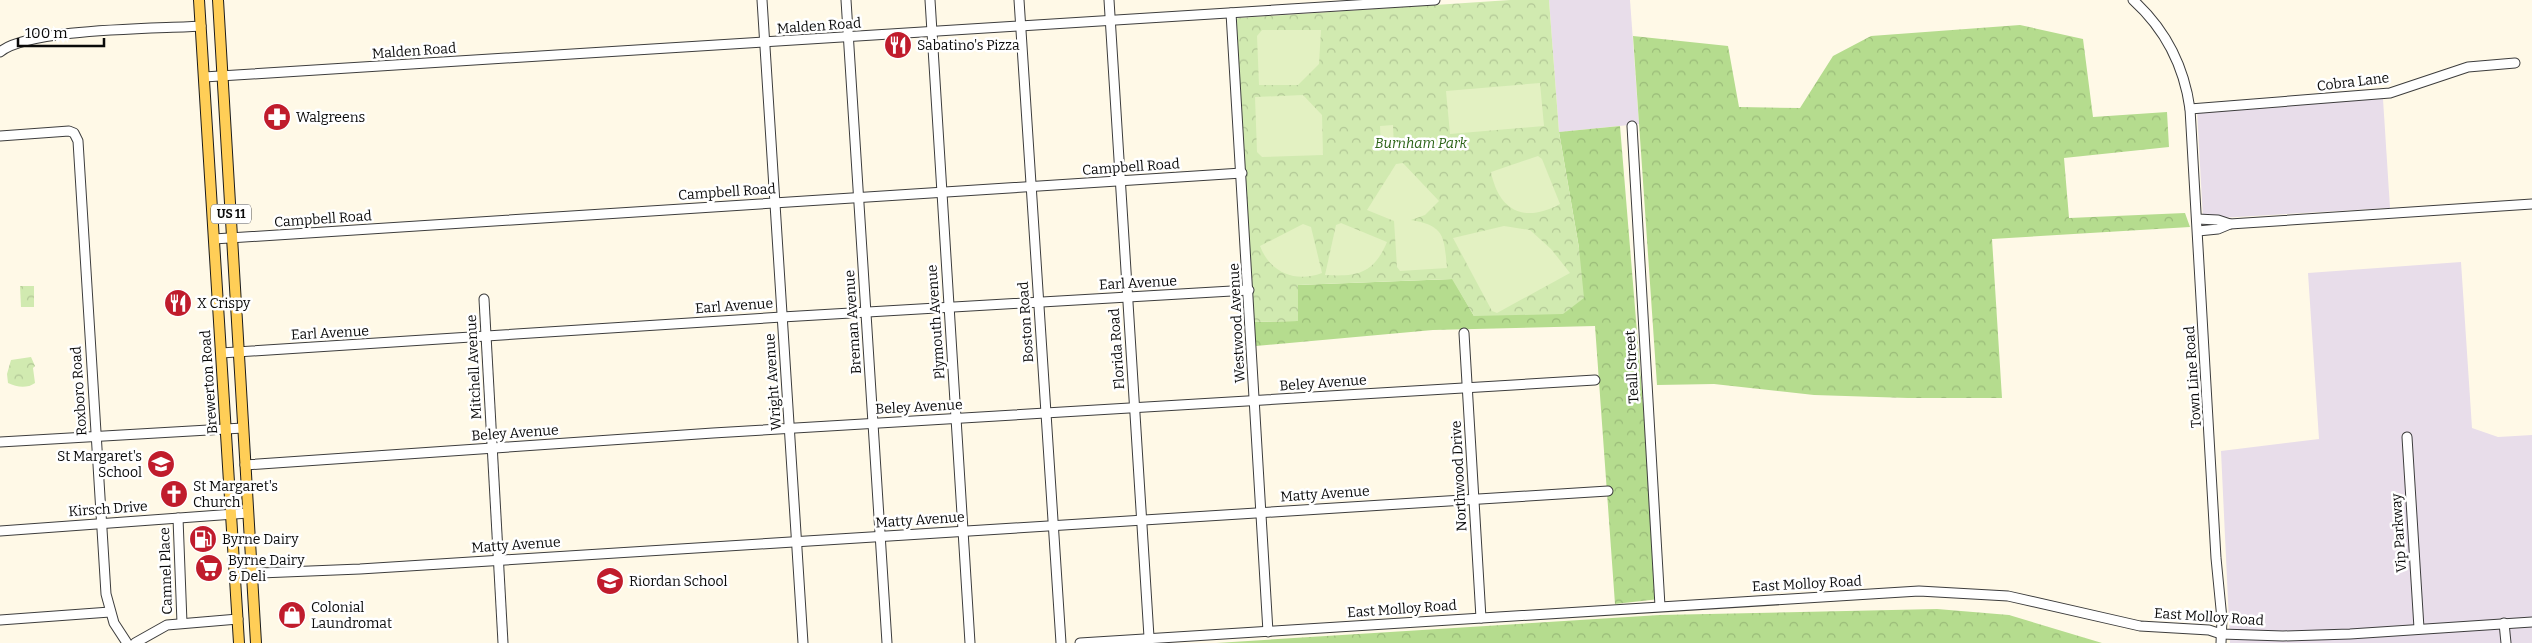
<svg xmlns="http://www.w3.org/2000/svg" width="2532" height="643" font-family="Bitter,serif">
	<defs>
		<pattern id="forest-crowns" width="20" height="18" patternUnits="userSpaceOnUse" patternTransform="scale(1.25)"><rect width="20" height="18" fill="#b5dc8e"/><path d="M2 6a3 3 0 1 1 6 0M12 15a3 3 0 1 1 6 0" fill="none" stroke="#9abb79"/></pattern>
		<pattern id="park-crowns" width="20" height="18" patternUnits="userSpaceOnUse" patternTransform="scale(1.25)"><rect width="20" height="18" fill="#d1eab0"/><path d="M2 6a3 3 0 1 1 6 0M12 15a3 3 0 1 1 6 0" fill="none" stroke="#b2c796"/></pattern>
	</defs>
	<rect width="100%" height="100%" fill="#fff9e7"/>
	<g fill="#e8ddea">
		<path d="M1549 0H1630L1639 124 1559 132Z"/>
		<path d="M2383 99 2390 208 2203 219 2197 110Z"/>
		<path d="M2461 262 2472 428 2498 437 2532 435V643H2230L2221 451 2319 439 2308 273Z"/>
	</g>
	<g fill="url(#forest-crowns)">
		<path d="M2020 25 2083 39 2093 117 2167 112 2169 147 2064 158 2069 218 2185 213 2190 227 1992 239 2002 398H1908L1814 395 1714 384 1657 385 1633 36 1728 46 1739 107 1800 108 1833 56 1871 36Z"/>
		<path d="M1620 126 1659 599 1615 604 1595 326 1433 330 1256 346 1253 322 1298 321 1297 285 1453 279 1474 316 1579 248 1559 132Z"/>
		<path d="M1937 609 2009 615 2102 643H1216L1660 615Z"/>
	</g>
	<g fill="url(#park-crowns)">
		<path d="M1510 0H1549L1559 132 1579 248 1584 298 1563 314 1474 316 1452 279 1298 285V321L1253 322 1235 20 1238 18Z"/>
		<path d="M20 286H34V307H21Z"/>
		<path d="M31 357 35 366 33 368 35 383C26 389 17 387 8 383L7 374 11 360Z"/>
	</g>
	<g fill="#e3f1c2">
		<path d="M1262 30H1321L1319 64 1298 85H1259L1257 36Z"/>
		<path d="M1540 83 1544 126 1450 134 1446 91Z"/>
		<path d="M1303 95 1322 115 1323 155 1262 157 1257 152 1255 97Z"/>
		<path d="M1393 125 1394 148H1381L1380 126Z"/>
		<path d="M1538 156 1542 159 1560 204C1525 223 1499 212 1491 172Z"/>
		<path d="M1403 163 1439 201 1425 215 1411 220C1445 226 1444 236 1447 268L1400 271 1397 267 1394 221 1367 210 1396 164Z"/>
		<path d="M1341 223 1387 242C1374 273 1358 277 1325 275L1336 225Z"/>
		<path d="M1303 224 1311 227 1322 273C1296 283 1270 273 1260 246Z"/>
		<path d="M1504 226 1530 230 1551 249 1570 273 1497 313 1492 311 1453 238Z"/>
	</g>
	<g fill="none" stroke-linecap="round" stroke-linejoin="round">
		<g stroke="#3d3d3d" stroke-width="11">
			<g id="minor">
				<path d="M762 0 803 643"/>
				<path d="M846 0 887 643"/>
				<path d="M930 0 970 643"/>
				<path d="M1019 0 1061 643"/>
				<path d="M1109 0 1149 637"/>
				<path d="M2133 0C2165 29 2184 66 2190 109L2216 558 2222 619 2221 643"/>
				<path d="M1231 13 1268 632"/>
				<path d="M0 52C29 28 158 29 201 26"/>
				<path d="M204 77 1435 0"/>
				<path d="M2190 109 2390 93 2468 67 2515 63"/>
				<path d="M1632 126 1660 606"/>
				<path d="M0 136 69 131 74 133 78 141 106 594 114 623 127 643"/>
				<path d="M2197 219 2218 220 2230 224"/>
				<path d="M2198 231 2218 229 2230 224 2532 204"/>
				<path d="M214 239 1242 173"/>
				<path d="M484 299 503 643"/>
				<path d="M1464 333 1481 618"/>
				<path d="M221 353 782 317 1249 290"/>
				<path d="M2407 437 2419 628"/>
				<path d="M0 442 243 428"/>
				<path d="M245 465 713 433 1595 380"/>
				<path d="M178 518 182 623"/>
				<path d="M0 531 248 513"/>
				<path d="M235 574 360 569 1608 491"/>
				<path d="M0 620 110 612"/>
				<path d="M2504 623 2506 643"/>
				<path d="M135 643 167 625 238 619"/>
				<path d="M1080 643 1919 591 2008 596 2140 626 2209 630 2221 634 2283 636 2350 634 2532 622"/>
			</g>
		</g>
		<g stroke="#1b1b1b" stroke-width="12">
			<g id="major">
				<path d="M199 0 239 643"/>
				<path d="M218 0 256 643"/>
			</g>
		</g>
		<use href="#minor" stroke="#fff" stroke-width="9"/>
		<use href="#major" stroke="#ffce57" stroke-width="10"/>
	</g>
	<defs>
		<g id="restaurant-disc" transform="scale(1.4375)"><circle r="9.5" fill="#c01c2c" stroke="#fff"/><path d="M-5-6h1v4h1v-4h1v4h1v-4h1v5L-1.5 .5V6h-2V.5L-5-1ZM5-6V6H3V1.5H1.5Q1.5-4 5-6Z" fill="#fff"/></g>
		<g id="pharmacy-disc" transform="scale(1.4375)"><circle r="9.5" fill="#c01c2c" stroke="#fff"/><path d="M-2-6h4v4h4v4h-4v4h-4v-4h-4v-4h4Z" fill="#fff"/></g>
		<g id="school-disc" transform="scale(1.4375)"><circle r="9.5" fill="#c01c2c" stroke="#fff"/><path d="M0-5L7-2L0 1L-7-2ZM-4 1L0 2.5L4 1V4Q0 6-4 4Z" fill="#fff"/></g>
		<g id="church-disc" transform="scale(1.4375)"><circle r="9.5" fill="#c01c2c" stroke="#fff"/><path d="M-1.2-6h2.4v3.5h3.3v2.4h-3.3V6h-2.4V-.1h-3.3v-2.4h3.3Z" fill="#fff"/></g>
		<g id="fuel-disc" transform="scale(1.4375)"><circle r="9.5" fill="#c01c2c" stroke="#fff"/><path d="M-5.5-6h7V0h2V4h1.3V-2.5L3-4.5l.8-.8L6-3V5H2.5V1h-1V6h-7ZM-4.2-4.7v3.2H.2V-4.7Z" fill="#fff"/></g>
		<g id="supermarket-disc" transform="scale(1.4375)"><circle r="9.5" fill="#c01c2c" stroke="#fff"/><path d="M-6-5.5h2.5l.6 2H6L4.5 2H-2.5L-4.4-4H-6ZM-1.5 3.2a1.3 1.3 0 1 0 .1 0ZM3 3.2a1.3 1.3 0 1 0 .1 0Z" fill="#fff"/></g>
		<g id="shop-disc" transform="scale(1.4375)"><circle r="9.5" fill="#c01c2c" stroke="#fff"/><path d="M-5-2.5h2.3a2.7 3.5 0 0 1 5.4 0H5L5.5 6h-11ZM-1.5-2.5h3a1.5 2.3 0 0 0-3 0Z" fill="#fff"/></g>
	</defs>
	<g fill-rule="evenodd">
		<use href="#restaurant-disc" x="898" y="45"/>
		<use href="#pharmacy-disc" x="277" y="117"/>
		<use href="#restaurant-disc" x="178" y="303"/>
		<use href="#school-disc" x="161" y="464"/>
		<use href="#church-disc" x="174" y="494"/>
		<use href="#fuel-disc" x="203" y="539"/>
		<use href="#supermarket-disc" x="209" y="568"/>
		<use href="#school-disc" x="610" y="581"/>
		<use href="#shop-disc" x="292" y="615"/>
	</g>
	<g text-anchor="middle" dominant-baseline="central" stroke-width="5" stroke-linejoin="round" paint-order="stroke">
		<rect fill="#fff" stroke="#545454" stroke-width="1" x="211" y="204.5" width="40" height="19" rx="4"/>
		<g font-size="12" font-weight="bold" fill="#0a0a0a">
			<text x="231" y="214">US 11</text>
		</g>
		<g font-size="14" fill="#0a0a0a" stroke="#fff">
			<text transform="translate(819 26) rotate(-4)">Malden Road</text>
			<text transform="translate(414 51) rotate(-4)">Malden Road</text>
			<text transform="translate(2353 82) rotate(-7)">Cobra Lane</text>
			<text transform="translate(1131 167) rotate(-4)">Campbell Road</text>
			<text transform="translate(727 192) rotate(-4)">Campbell Road</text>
			<text transform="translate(323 219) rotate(-4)">Campbell Road</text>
			<text transform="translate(1138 283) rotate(-3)">Earl Avenue</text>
			<text transform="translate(734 306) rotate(-4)">Earl Avenue</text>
			<text transform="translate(853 322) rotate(-94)">Breman Avenue</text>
			<text transform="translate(936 322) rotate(-94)">Plymouth Avenue</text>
			<text transform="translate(1026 322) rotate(-94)">Boston Road</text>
			<text transform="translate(1237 323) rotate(-93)">Westwood Avenue</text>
			<text transform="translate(330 333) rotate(-3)">Earl Avenue</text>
			<text transform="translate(1117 349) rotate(-94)">Florida Road</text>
			<text transform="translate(474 367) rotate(-93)">Mitchell Avenue</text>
			<text transform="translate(1632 367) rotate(-93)">Teall Street</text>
			<text transform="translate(2193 377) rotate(-94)">Town Line Road</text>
			<text transform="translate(209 382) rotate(-94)">Brewerton Road</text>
			<text transform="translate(773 382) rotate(-94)">Wright Avenue</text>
			<text transform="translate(1323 383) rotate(-4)">Beley Avenue</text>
			<text transform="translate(79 391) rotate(-94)">Roxboro Road</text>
			<text transform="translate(919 407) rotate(-3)">Beley Avenue</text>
			<text transform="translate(515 433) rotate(-4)">Beley Avenue</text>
			<text transform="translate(1459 476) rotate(-93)">Northwood Drive</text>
			<text transform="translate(1325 494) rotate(-4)">Matty Avenue</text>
			<text transform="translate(108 509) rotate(-4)">Kirsch Drive</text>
			<text transform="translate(920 520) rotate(-4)">Matty Avenue</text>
			<text transform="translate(2399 533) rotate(-94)">Vip Parkway</text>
			<text transform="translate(516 545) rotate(-4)">Matty Avenue</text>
			<text transform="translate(166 571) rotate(-92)">Camnel Place</text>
			<text transform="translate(1807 584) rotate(-3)">East Molloy Road</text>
			<text transform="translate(1402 609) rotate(-4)">East Molloy Road</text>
			<text transform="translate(2209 617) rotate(4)">East Molloy Road</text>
		</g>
		<g font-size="14" fill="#0a0a0a" stroke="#fff" text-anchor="start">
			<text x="917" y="45">Sabatino's Pizza</text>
			<text x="296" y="117">Walgreens</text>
			<text x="197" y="303">X Crispy</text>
			<text x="142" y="456" text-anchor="end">St Margaret's<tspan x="142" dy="16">School</tspan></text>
			<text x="193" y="486">St Margaret's<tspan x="193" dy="16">Church</tspan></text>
			<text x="222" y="539">Byrne Dairy</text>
			<text x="228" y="560">Byrne Dairy<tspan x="228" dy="16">&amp; Deli</tspan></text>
			<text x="629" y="581">Riordan School</text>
			<text x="311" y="607">Colonial<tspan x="311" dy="16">Laundromat</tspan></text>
		</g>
		<g font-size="14" font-style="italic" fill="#2c6418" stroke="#fff">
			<text x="1421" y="143">Burnham Park</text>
		</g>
	</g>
	<path d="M18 38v8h86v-8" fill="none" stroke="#0a0a0a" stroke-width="2.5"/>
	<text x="25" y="38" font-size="15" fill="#0a0a0a" stroke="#ffffff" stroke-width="4" paint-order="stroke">100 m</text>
</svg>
